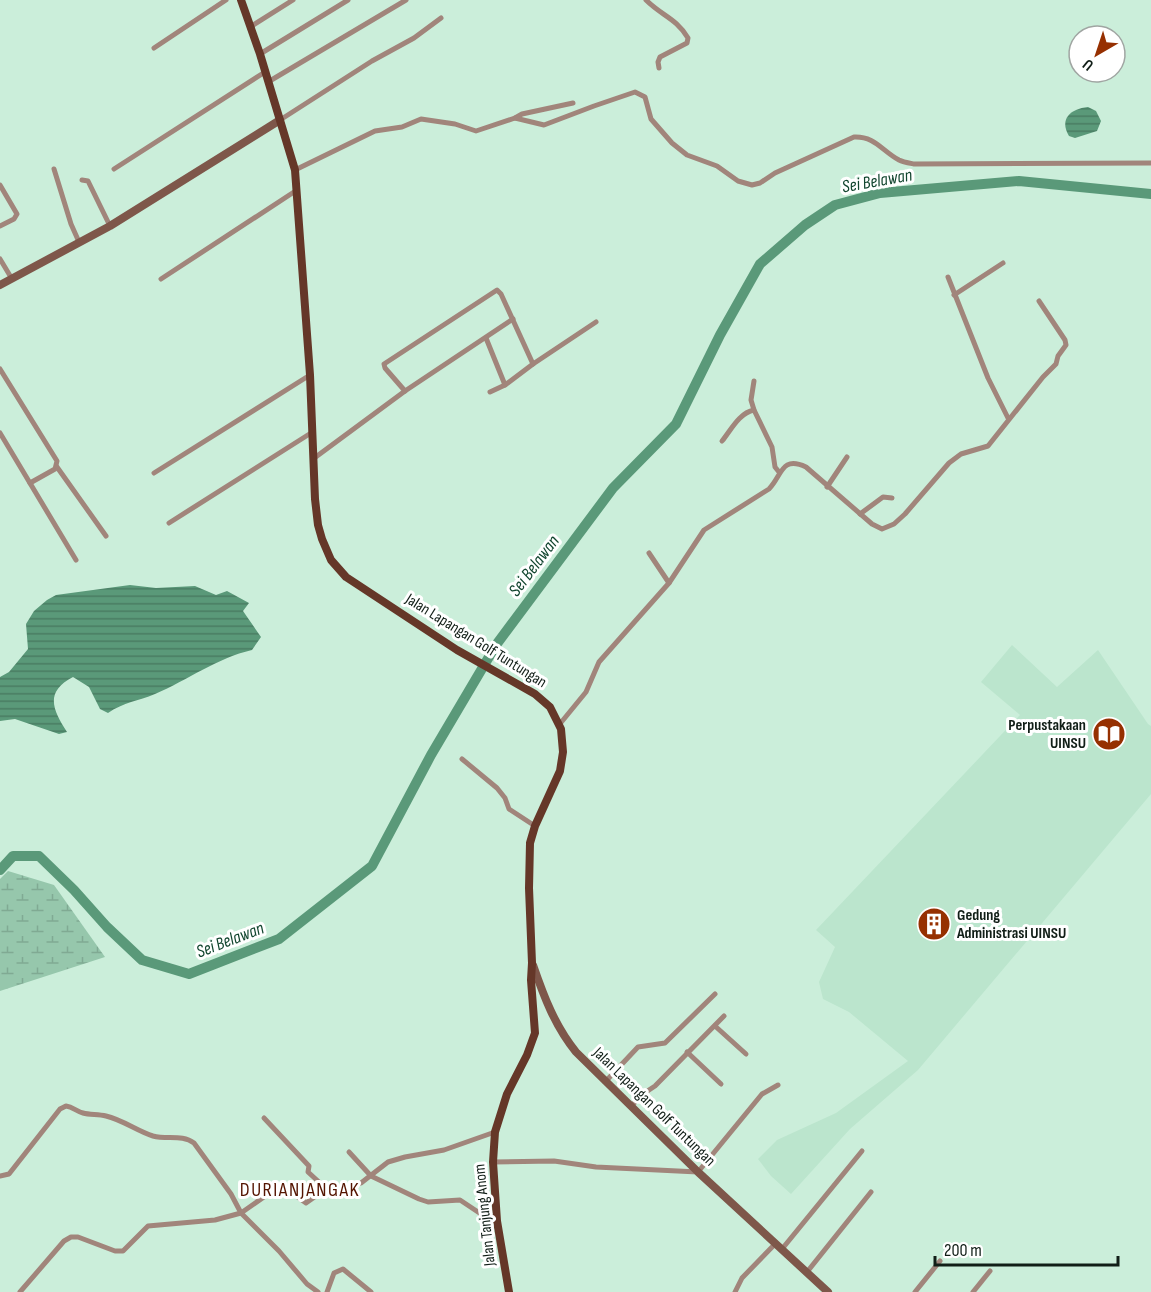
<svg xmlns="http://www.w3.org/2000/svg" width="1151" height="1292" font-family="'Sofia Sans Condensed',sans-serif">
	<defs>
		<pattern id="wetland-marsh" width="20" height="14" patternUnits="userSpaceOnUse" patternTransform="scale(1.5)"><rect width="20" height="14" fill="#96c7ac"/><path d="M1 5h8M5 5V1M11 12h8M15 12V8" fill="none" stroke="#80aa93"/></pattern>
		<pattern id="water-rules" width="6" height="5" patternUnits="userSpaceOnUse" patternTransform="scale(1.5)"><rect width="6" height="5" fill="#5a9979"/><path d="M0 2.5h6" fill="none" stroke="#497c62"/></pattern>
	</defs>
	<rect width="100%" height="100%" fill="#cbeeda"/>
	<path fill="#bbe5cd" d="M1012 645 1057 687 1098 650 1148 724 1151 726V794L918 1070 850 1129 791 1194 771 1176 758 1159 777 1140 836 1113 908 1061 849 1012 823 999 819 982 835 947 816 930 1020 715 981 682Z"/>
	<path fill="url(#wetland-marsh)" d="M8 871 54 885 105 957 0 991V879Z"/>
	<g fill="url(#water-rules)">
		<path d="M1088 107 1096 111 1101 121 1097 131 1075 138 1069 136C1059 119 1070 109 1088 107Z"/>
		<path d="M130 585 156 588 195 586 216 595 227 591 249 603 243 611 261 637 252 650C217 658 188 680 155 694 138 701 124 702 108 713L100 709 89 687 73 677C44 692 53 710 67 732L59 734 15 719 0 721V677L9 672 28 649 26 624 34 611 47 600 56 595Z"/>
	</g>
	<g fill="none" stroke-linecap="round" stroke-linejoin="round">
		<path stroke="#5a9979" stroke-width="10" d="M0 870 13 856H39L74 890 107 927 142 960 189 974 279 939 372 866 431 755 496 645 613 488 676 424 720 335 760 264 805 225 835 205 880 193 1019 181 1151 194"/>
		<g stroke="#a1857b" stroke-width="5">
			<path d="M646 0C662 16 676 18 688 38L687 43 660 57 658 62 659 68"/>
			<path d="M250 27 293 0"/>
			<path d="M154 48 226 0"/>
			<path d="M260 54 348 0"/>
			<path d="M268 82 406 0"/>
			<path d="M515 118 522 114 573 103"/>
			<path d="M280 120 372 61 414 38 441 18"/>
			<path d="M54 169 71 224 79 242"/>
			<path d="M114 169 265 72"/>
			<path d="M295 170 375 131 402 127 421 119 455 124 476 131 515 118 544 125 594 106 635 92 645 97 651 119 672 143 687 155 717 166 738 181 752 185 760 183 775 173 854 137C875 136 882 151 899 160 903 162 909 163 914 164L1151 163"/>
			<path d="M82 180 88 181 110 226"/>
			<path d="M0 185 17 214 14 219 0 226"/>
			<path d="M0 259 12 279"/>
			<path d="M948 277 988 378 1008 418"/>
			<path d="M161 279 297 190"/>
			<path d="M954 295 1003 263"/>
			<path d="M486 338 505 385"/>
			<path d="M533 364 596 322"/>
			<path d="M0 369 57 461 55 469 30 483"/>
			<path d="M754 381 751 400 754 410 772 447 775 467 779 472"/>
			<path d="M405 391 385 368 384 364 497 290 501 294 533 364 505 385 490 392"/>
			<path d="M0 433 76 560"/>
			<path d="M722 441C731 430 739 413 754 410"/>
			<path d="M313 459 405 391 513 319"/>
			<path d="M57 467 106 536"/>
			<path d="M154 473 310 375"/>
			<path d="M827 487 847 457"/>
			<path d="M860 514 883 497 892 498"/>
			<path d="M169 523 311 433"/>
			<path d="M649 553 669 583"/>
			<path d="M559 725 586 692 599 662 669 583 704 530 769 489C782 476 781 455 806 467L872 524 882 529 894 524 905 514 949 463 961 454 988 446 1043 377 1056 364 1058 356 1066 345 1065 340 1039 301"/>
			<path d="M462 759 497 788 505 798 509 809 535 826"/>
			<path d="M715 1026 746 1054"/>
			<path d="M687 1052 721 1084"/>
			<path d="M605 1082 638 1047 665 1043 715 994"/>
			<path d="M631 1107 640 1096 655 1086 724 1016"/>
			<path d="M264 1118 309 1166 308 1172 320 1183 323 1191 329 1195 361 1183 388 1162 405 1157 444 1150 495 1132"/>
			<path d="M349 1152 371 1176 419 1199 428 1202 460 1200 487 1218 497 1221"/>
			<path d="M493 1162 554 1161 596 1167 698 1172 762 1094 778 1085"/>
			<path d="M0 1176 9 1174 60 1109 66 1106C73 1107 76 1111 83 1113 90 1115 98 1114 106 1116 123 1120 137 1131 153 1136 167 1140 182 1134 194 1143L231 1194 241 1213 279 1251 307 1284 318 1292"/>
			<path d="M782 1249 862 1151"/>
			<path d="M807 1272 871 1192"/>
			<path d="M20 1292 64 1241 71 1237H78L115 1251H123L148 1226 215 1220 241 1213 281 1185 306 1203 323 1191"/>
			<path d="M327 1292 334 1273 343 1269 371 1292"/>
			<path d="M735 1292 742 1278 776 1243"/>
			<path d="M915 1292 940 1261"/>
			<path d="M973 1292 990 1271"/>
		</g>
		<g stroke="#7e574a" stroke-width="8">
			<path d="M0 285 110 226 280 120"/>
			<path d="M533 965C544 997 555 1026 576 1052L698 1172 828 1292"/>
		</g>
		<path stroke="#653728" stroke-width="8" d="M241 0 260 54 295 170 310 375 315 499 318 525 322 539 331 560 346 577 457 650 535 694 550 707 561 729 563 752 560 771 535 826 530 843 529 888 532 963 531 980 535 1033 527 1055 507 1094 495 1132 493 1162 497 1221 509 1292"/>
	</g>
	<defs>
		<g id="library-disc" transform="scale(1.725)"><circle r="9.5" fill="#963001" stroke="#fff"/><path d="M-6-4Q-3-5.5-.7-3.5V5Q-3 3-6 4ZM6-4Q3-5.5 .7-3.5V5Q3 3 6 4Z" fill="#fff"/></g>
		<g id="building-disc" transform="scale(1.725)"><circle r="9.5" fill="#963001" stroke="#fff"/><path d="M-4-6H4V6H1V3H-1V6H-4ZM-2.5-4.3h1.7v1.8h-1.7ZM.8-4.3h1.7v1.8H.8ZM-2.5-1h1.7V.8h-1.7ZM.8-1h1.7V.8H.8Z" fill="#fff"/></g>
	</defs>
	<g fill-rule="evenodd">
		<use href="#library-disc" x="1109" y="734"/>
		<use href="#building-disc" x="934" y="924"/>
	</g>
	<g text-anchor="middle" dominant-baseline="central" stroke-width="6" stroke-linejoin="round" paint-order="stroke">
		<g font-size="16" fill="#111e17" stroke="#fff">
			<text transform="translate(476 641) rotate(32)">Jalan Lapangan Golf Tuntungan</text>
			<text transform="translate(654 1107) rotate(44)">Jalan Lapangan Golf Tuntungan</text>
			<text transform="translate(485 1215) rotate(-96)">Jalan Tanjung Anom</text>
		</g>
		<g font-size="16" font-weight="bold" fill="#111e17" stroke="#fff" text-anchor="end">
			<text x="1086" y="725">Perpustakaan<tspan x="1086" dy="18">UINSU</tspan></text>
			<text x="957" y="915" text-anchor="start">Gedung<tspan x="957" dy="18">Administrasi UINSU</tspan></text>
		</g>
		<g font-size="18" font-style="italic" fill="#11452e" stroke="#fff">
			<text transform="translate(877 181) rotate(-10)">Sei Belawan</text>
			<text transform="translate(534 566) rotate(-53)">Sei Belawan</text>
			<text transform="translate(230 940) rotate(-21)">Sei Belawan</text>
		</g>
		<g font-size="20" letter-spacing="1.5" fill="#541400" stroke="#fff">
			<text x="300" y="1190">DURIANJANGAK</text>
		</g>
	</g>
	<g transform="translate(1097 54) rotate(219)"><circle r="28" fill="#ffffff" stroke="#a0a5a2" stroke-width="1.5"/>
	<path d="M0-4.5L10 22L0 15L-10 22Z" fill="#963001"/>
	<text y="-9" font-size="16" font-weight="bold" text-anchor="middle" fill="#111e17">U</text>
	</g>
	<path d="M935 1256v9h183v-9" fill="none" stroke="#111e17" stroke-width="3"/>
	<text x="944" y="1256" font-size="18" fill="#111e17" stroke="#ffffff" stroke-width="4.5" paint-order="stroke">200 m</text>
</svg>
